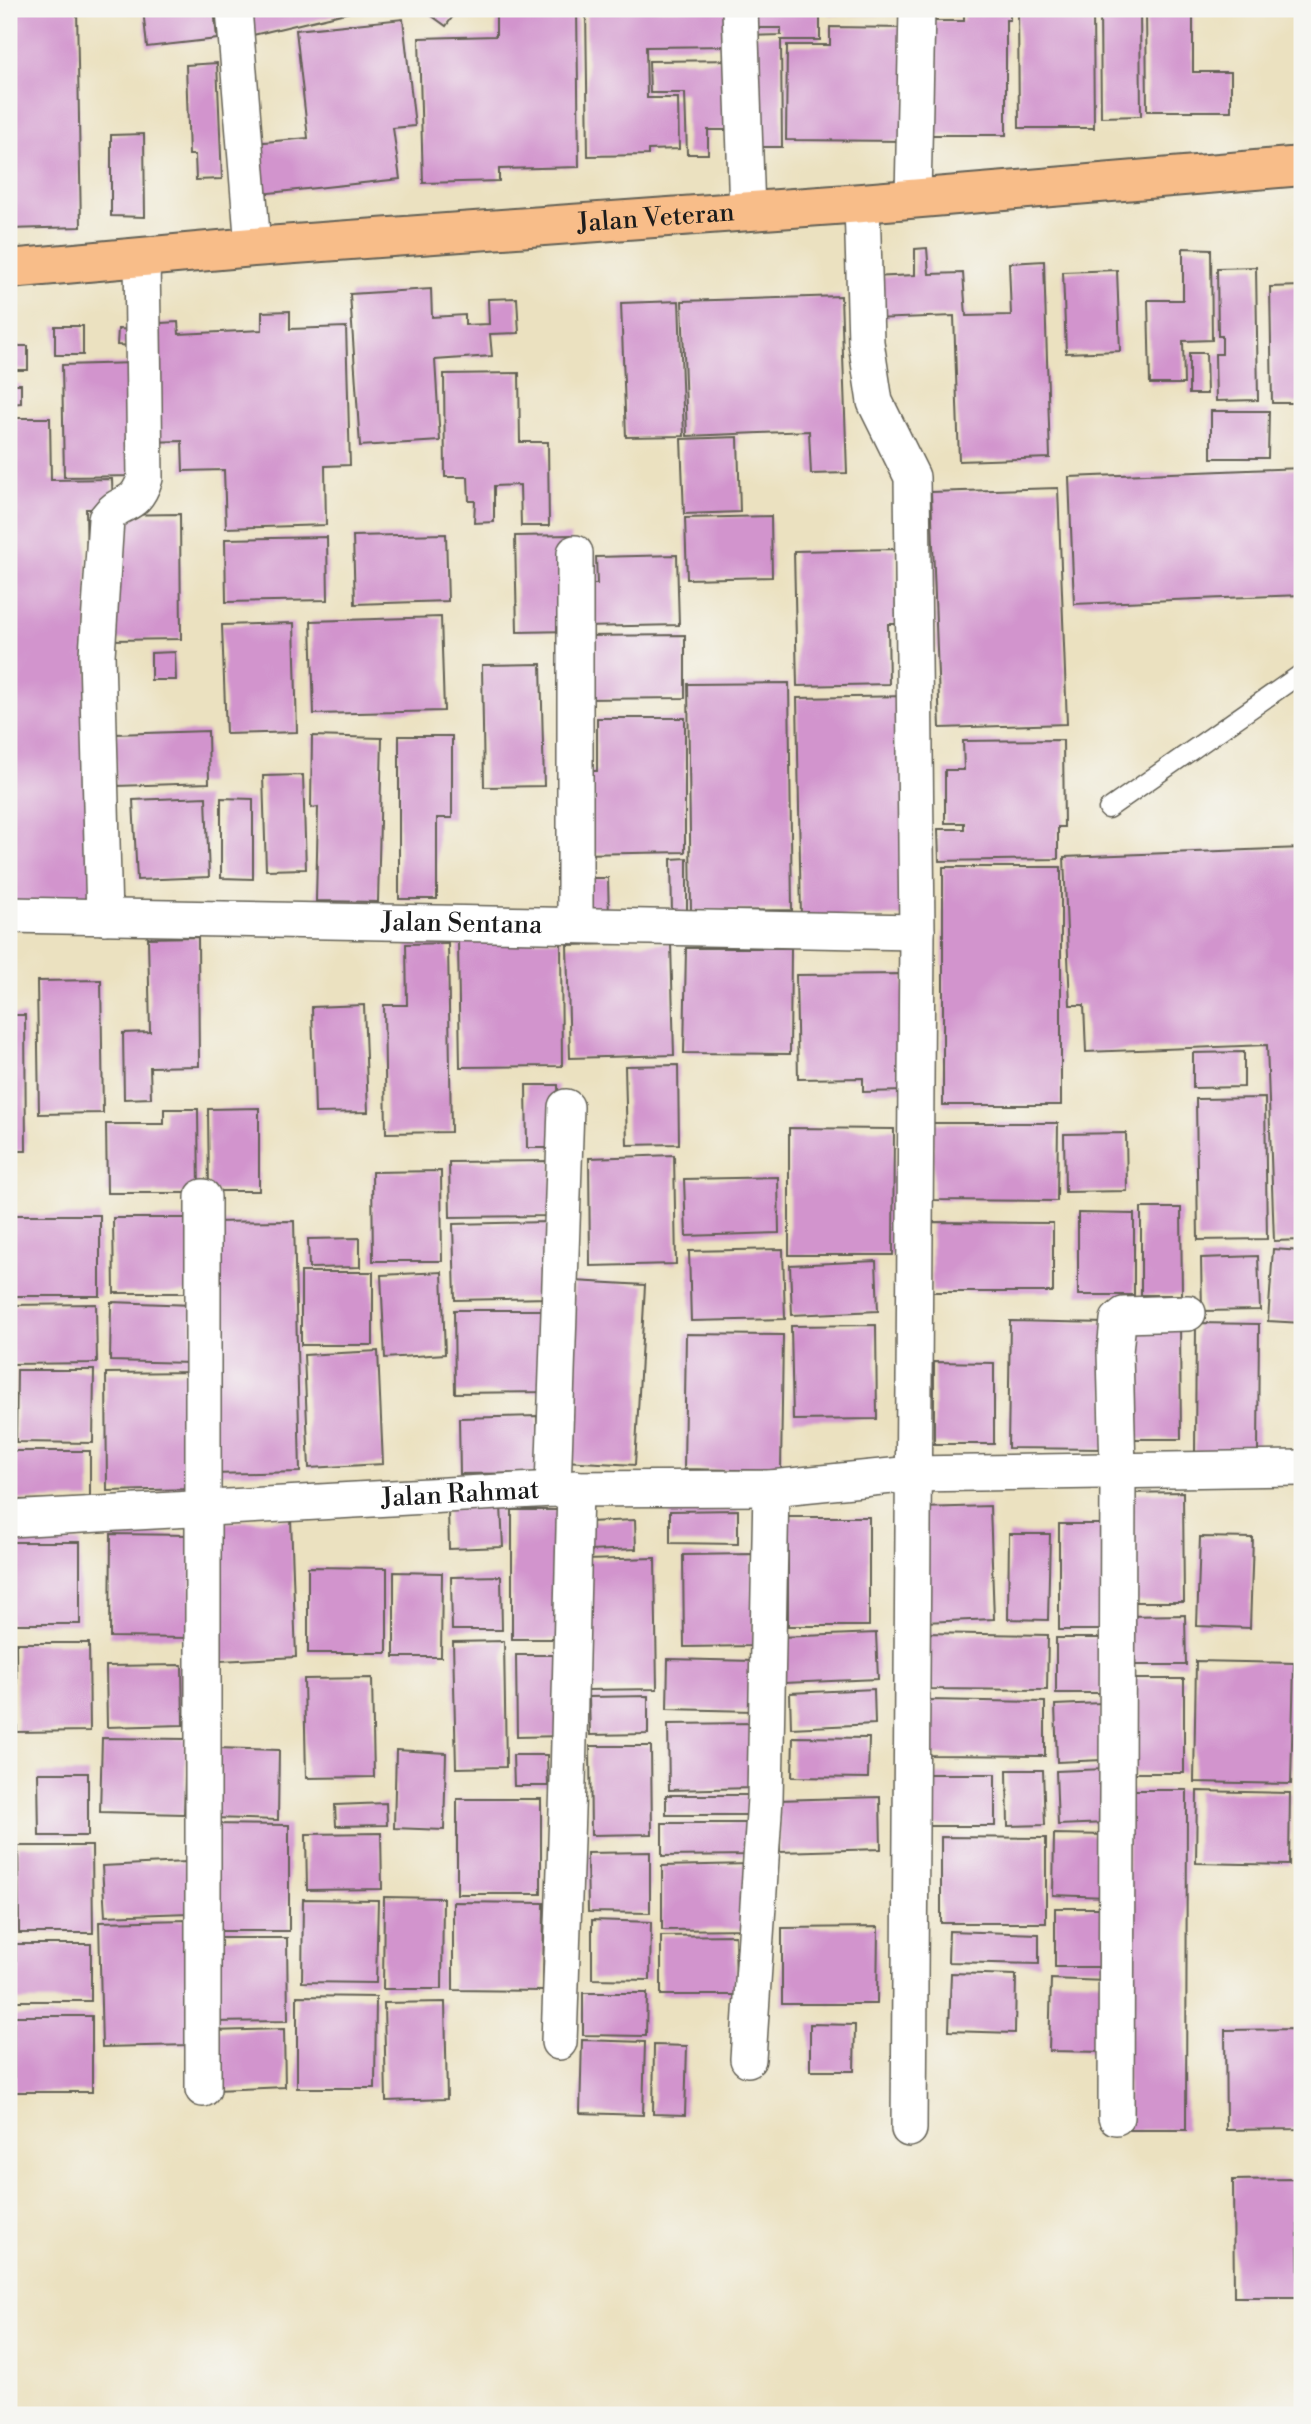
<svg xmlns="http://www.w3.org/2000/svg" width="1311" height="2424" font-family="'Libre Bodoni',serif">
	<rect width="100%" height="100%" fill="#f6f6f2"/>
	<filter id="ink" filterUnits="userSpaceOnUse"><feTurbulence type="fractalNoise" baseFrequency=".0143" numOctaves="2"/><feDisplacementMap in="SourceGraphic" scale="14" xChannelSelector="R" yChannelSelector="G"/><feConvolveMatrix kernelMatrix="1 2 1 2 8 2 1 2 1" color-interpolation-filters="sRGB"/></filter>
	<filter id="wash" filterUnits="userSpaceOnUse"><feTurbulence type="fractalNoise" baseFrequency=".00686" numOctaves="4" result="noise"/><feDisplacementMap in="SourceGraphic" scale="28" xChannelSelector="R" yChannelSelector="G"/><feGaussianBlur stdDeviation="1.57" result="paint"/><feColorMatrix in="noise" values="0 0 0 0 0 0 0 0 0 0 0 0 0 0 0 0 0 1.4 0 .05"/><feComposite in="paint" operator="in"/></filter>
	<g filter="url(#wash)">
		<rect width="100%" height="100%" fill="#ebe1c0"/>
		<g id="blocks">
			<g fill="#d294cd">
				<path d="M9 9H77L81 227 9 229Z"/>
				<path d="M143 9H214L217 39 147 47Z"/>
				<path d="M246 9H353L354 11 253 35Z"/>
				<path d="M436 9H458L446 26 432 16Z"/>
				<path d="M496 9H577L579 167 499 169V181L423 183 419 38 496 36Z"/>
				<path d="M586 9H734V46L646 47 647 98H678L679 149 648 150V155L588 156Z"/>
				<path d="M742 9H820V40H781L782 147H747V36L781 35V28H742Z"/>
				<rect x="830" y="9" width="79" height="6"/>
				<path d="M964 9H1010V20H1006V135H923V21H964Z"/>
				<path d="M1018 9H1093L1094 128H1019Z"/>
				<path d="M1100 9H1140L1141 116 1101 117Z"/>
				<path d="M1146 9H1193V72H1231V111H1147Z"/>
				<path d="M403 19 415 126 393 128 400 179 260 194 254 143 308 138 296 30Z"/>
				<path d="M830 27 907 28V141L786 140 787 45H830Z"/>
				<path d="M739 60 740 130H708V154H687L685 93H650L649 61Z"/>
				<path d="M217 63 222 179 196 180 195 155H189L186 65Z"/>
				<path d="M144 134 145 217 111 216V135Z"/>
				<path d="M927 248 929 274 963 273 966 316 1011 315 1009 263 1044 261 1050 458 959 461 954 316 873 319 871 277 915 275V249Z"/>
				<path d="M1183 248 1211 249 1212 340 1183 341 1184 384H1150L1148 300H1183Z"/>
				<path d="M1256 267 1258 400 1216 401 1215 354H1222V336H1218L1217 268Z"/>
				<path d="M1117 270 1120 351 1066 353 1063 272Z"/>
				<path d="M1302 286V403H1272L1270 287Z"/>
				<path d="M431 289 432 317 465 315V325L489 324 488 299 517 298 519 333 490 334 492 356 435 360 440 441 360 446 350 294Z"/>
				<path d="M841 296 847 473 811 474 809 431 687 436 682 301Z"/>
				<path d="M679 301 684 436 626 437 621 303Z"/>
				<path d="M290 311V329L346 327 350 465 325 466 326 525 226 528 224 470 183 471 182 441 148 442 144 324 178 322 179 334 262 330V312Z"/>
				<rect x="55" y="326" width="28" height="29"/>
				<path d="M118 329 134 330V346L117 345Z"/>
				<rect x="9" y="346" width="19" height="24"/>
				<path d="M1189 353H1206L1207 394H1189Z"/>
				<path d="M135 363 137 476 64 477 62 365Z"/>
				<path d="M519 373 520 442H548L549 526H521L520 485 494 486V522L474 523 475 501H469L468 477H445L444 374Z"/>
				<path d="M9 384H21V403L9 404Z"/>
				<path d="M1211 411H1269L1268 458H1211Z"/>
				<path d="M9 418H50L51 480 112 479 113 509H86L92 908 9 909Z"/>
				<path d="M738 437 740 512 684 514 681 439Z"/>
				<path d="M1302 468V595L1074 604 1069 477Z"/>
				<path d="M1058 488 1067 724 940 728 931 492Z"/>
				<path d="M180 514 181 639 111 640V515Z"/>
				<path d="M771 516 772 577 687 579 685 518Z"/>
				<path d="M446 534 448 601 355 604 353 536Z"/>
				<path d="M571 535 573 631 517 632 515 536Z"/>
				<path d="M327 537 328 600 226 602 225 539Z"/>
				<path d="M895 549 896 624H888L889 684 797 686 794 551Z"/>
				<path d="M677 555 679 625 583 627 582 584H597L596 557Z"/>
				<path d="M441 617 444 711 314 714 311 621Z"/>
				<path d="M294 623 297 732 226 734 222 625Z"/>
				<path d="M685 635V698L584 699V636Z"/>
				<path d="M175 652 176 680H151V653Z"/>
				<path d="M541 664 544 786 484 787 482 665Z"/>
				<path d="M789 683 792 910 691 911 688 684Z"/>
				<path d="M909 696 907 916 801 918 797 698Z"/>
				<path d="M597 718H685V852L580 854 579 771H597Z"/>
				<path d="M208 731 209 783 116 786 115 734Z"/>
				<path d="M312 736 382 738 378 902 316 901 318 807 311 808Z"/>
				<path d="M399 736H452V818H437V899H399Z"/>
				<path d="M1063 740 1064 827H1058V859L939 861 938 829H964V823H945V770H964L963 741Z"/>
				<path d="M303 775 306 869 266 870 263 776Z"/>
				<path d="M206 797 209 877 137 880 133 800Z"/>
				<path d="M221 798 253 799V879L221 878Z"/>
				<path d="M1302 848V1240L1274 1241 1267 1045 1086 1052 1084 1005H1070L1064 857Z"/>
				<path d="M687 858V913L672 914 671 859Z"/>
				<rect x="943" y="867" width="118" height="238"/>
				<path d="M581 878H608L609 918 582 919Z"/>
				<path d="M198 937 199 1066 150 1067 151 1098 124 1099 123 1033 150 1032 148 938Z"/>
				<path d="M561 940 562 1066 460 1067 458 941Z"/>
				<path d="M448 943 451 1132 386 1133 384 1005H407L406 944Z"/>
				<path d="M671 943 674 1055 570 1058 567 945Z"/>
				<path d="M686 948H791L790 1054 684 1053Z"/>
				<path d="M904 974 906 1091 863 1092V1078L798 1079 796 975Z"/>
				<path d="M101 980 103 1113 39 1114 37 981Z"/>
				<path d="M364 1005 368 1112 315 1113 312 1007Z"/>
				<path d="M9 1015H25L26 1151H9Z"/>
				<path d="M1244 1052V1087L1193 1088V1053Z"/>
				<path d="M678 1065 679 1144 627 1145 625 1066Z"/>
				<path d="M526 1085H558L559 1148H527Z"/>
				<path d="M1265 1098 1267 1239 1198 1240 1196 1099Z"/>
				<path d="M259 1108V1191H209L208 1109Z"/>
				<path d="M164 1109H198L199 1193H107L106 1124H164Z"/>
				<path d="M933 1123H1058L1057 1201 933 1200Z"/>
				<path d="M789 1128 894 1129 893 1255H789Z"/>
				<path d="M1126 1133 1127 1191 1065 1192 1064 1134Z"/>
				<path d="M674 1155 676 1264 590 1266 589 1158Z"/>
				<path d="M552 1161V1216L450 1217 449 1162Z"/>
				<path d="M441 1171 442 1261H373L372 1172Z"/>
				<path d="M778 1177 779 1233 686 1236 684 1179Z"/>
				<path d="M1141 1208H1181L1182 1295H1141Z"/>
				<path d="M1078 1213 1134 1214V1295H1078Z"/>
				<rect x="12" y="1215" width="88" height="81"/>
				<path d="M113 1218H190V1293H114Z"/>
				<path d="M294 1221 300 1472 212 1474 207 1222Z"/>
				<path d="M547 1222 549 1298 455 1300 453 1224Z"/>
				<path d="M931 1222 1053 1223V1292H932Z"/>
				<path d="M360 1238V1267L309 1268 308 1239Z"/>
				<path d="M783 1249 785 1319 691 1321 689 1251Z"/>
				<path d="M1273 1249 1302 1251V1323L1268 1321Z"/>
				<path d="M1258 1256 1260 1310 1202 1311 1201 1258Z"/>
				<path d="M876 1261 878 1311 792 1315 790 1265Z"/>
				<rect x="301" y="1272" width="72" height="73"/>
				<path d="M442 1272 445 1354 385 1358 381 1275Z"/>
				<path d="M574 1281 645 1285 635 1465 564 1461Z"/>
				<path d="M111 1302 192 1305 191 1363 110 1361Z"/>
				<path d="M96 1304 97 1363 10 1364V1305Z"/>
				<path d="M454 1310H546L547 1392 455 1393Z"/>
				<path d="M1010 1321 1107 1323 1105 1449 1008 1448Z"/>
				<path d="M1196 1323 1259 1324 1258 1452H1195Z"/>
				<path d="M1123 1324H1180L1181 1439H1124Z"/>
				<path d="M876 1325 877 1419 793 1420 791 1326Z"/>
				<path d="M686 1334 783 1335 781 1471 684 1469Z"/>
				<path d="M378 1351 383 1464 309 1468 304 1355Z"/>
				<path d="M934 1362 994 1363V1444H934Z"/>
				<path d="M17 1370H94L93 1443 16 1442Z"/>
				<path d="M194 1372 195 1489 107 1491 106 1373Z"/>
				<path d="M537 1416 539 1473 460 1474 459 1418Z"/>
				<path d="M11 1451H90V1499L11 1500Z"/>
				<path d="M1183 1492 1184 1602H1126L1125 1493Z"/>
				<path d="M501 1506 503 1547 449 1549 448 1508Z"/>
				<path d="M990 1506 994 1619 924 1622 921 1508Z"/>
				<path d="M512 1510H564L565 1639H512Z"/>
				<path d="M738 1510V1544L670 1543V1511Z"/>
				<rect x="788" y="1517" width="81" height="109"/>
				<path d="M291 1519 296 1657 220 1661 215 1523Z"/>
				<path d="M635 1520 636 1549 589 1551 588 1522Z"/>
				<path d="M1059 1524H1105L1106 1630H1059Z"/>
				<path d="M111 1534 191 1535V1638L110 1637Z"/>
				<path d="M1009 1534H1050L1048 1620 1008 1619Z"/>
				<path d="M1200 1537 1253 1538 1250 1628 1197 1626Z"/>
				<rect x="10" y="1542" width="70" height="82"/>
				<path d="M752 1554 754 1646 684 1647 683 1555Z"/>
				<path d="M655 1558 657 1689 587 1690 585 1560Z"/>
				<path d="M308 1567 387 1568V1653H308Z"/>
				<path d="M394 1572 442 1573 441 1657H394Z"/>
				<path d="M501 1576 502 1630H452L451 1577Z"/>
				<path d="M1185 1615 1186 1665H1125V1616Z"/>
				<path d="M876 1633 878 1679 784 1683 781 1637Z"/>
				<path d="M923 1633 1048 1635 1047 1690 922 1689Z"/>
				<path d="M1056 1638H1104L1103 1693H1056Z"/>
				<path d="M504 1641 506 1767 456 1768 453 1642Z"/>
				<path d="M16 1643H89L90 1731 17 1732Z"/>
				<path d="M516 1655H562L563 1736 517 1737Z"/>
				<path d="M668 1659 754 1661 753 1711 667 1709Z"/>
				<path d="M1196 1661 1294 1663 1291 1784 1194 1782Z"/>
				<path d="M182 1665 183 1725 107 1727 106 1666Z"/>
				<path d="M372 1678 374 1777 306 1778 304 1679Z"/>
				<path d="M1128 1679H1184V1773H1127Z"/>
				<path d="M874 1689 875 1724 791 1728 790 1693Z"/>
				<path d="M648 1696V1734L590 1735 589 1697Z"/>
				<path d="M928 1700 1045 1702V1756L927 1755Z"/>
				<path d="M1101 1703 1103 1760 1057 1762 1055 1705Z"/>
				<path d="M752 1723 753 1788 669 1790 668 1724Z"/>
				<path d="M793 1737 869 1738 868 1778 792 1777Z"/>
				<path d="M102 1738 186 1739 184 1814 100 1812Z"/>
				<path d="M590 1746H651L652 1834 591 1835Z"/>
				<path d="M216 1748 279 1750 278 1820 214 1818Z"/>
				<path d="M396 1750 446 1753 444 1830 394 1828Z"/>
				<path d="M513 1755H547L548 1786H514Z"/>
				<path d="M1105 1769 1107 1823 1058 1825 1056 1771Z"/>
				<path d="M1007 1770H1043L1045 1825 1008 1826Z"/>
				<path d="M38 1773H88V1836H39Z"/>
				<path d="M927 1774H995V1826H928Z"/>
				<path d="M1128 1790H1187L1186 2130H1127Z"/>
				<path d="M1197 1791 1290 1793 1289 1865 1196 1863Z"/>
				<rect x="666" y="1795" width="88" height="20"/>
				<path d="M880 1797 881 1849 780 1852 778 1800Z"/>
				<rect x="457" y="1799" width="84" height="95"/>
				<path d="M386 1803 387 1825 336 1826 335 1805Z"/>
				<path d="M662 1823H753V1855L662 1856Z"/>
				<path d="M210 1824 289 1825V1931H209Z"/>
				<path d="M381 1833 382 1889 307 1890 306 1834Z"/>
				<path d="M1054 1834 1109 1835 1107 1897 1053 1895Z"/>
				<path d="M941 1837 1046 1838V1923H941Z"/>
				<path d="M18 1846H92L93 1933H19Z"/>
				<path d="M650 1852V1913L588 1912 587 1853Z"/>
				<path d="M186 1862 188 1913 105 1916 102 1866Z"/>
				<path d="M750 1864 752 1929 662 1930V1866Z"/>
				<path d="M384 1897 443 1898 442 1989H383Z"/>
				<path d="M303 1899 378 1900 376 1983 302 1982Z"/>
				<path d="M453 1902 544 1903 543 1991 453 1990Z"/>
				<path d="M1055 1908H1108L1107 1967H1055Z"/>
				<path d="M187 1920 190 2045 102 2047 99 1922Z"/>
				<path d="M592 1920 651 1922 650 1980 592 1979Z"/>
				<path d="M878 1927 877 2004H782V1928Z"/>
				<path d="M949 1931 1039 1934V1964L948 1962Z"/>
				<path d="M735 1935 736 1995H661V1936Z"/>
				<path d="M212 1938H287L288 2021 212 2022Z"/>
				<rect x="16" y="1944" width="75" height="57"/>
				<path d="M951 1973 1016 1975 1015 2033 949 2031Z"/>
				<path d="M1051 1979 1107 1981 1106 2052 1049 2051Z"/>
				<path d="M583 1993H647L646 2036 583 2035Z"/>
				<path d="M297 1996 376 1997 375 2088H297Z"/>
				<path d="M445 2002 447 2099 386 2101 384 2003Z"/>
				<rect x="14" y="2016" width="78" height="76"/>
				<path d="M810 2024 855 2025 854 2071H810Z"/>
				<path d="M284 2029 285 2087 215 2090 213 2031Z"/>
				<path d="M1302 2029V2129L1226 2130 1225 2030Z"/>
				<path d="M582 2040 645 2042 643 2115 580 2113Z"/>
				<path d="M654 2045 687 2046 685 2115 653 2114Z"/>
				<path d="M1297 2179 1299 2297H1234L1233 2180Z"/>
			</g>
		</g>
	</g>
	<g filter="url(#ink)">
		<use href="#blocks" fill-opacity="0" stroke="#646155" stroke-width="2"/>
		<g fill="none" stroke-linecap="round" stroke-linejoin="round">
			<g stroke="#646155" stroke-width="21">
				<path id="service" d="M1108 809 1302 673"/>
			</g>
			<g stroke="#646155" stroke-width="38">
				<g id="minor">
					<path d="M234 9 253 247"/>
					<path d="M740 9 747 212"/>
					<path d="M913 197 917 9"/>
					<path d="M862 203 866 342 875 402 912 477 917 932 909 2129"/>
					<path id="s1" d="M9 915 917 932"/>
					<path d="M104 917 97 655 106 519C122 497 134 511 145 478L142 258"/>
					<path d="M575 925V553"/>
					<path d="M553 1489 566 1107"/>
					<path id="s2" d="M9 1519 553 1489 771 1488 912 1474 1302 1468"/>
					<path d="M559 2042 568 1782 575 1488"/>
					<path d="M748 2059 765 1798 771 1488"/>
					<path d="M203 2089V1197"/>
					<path d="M1116 2117 1118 1471 1115 1352 1118 1320 1124 1315 1188 1313"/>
				</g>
			</g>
			<g stroke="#646155" stroke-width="42">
				<g id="primary">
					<path id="s3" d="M9 269 253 247 862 203 1302 166"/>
				</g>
			</g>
			<use href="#service" stroke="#fff" stroke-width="18"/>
			<use href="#minor" stroke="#fff" stroke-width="35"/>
			<use href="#primary" stroke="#f8bd89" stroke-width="38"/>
		</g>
	</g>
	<g text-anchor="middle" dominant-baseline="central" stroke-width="5" stroke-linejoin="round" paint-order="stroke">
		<g font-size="26" fill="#1c1c1c" stroke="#f6f6f2">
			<text stroke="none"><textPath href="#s3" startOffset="649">Jalan Veteran</textPath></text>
			<text stroke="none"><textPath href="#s1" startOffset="453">Jalan Sentana</textPath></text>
			<text stroke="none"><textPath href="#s2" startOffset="452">Jalan Rahmat</textPath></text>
		</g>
	</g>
	<rect width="1311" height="2424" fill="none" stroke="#f6f6f2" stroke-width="35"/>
</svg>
